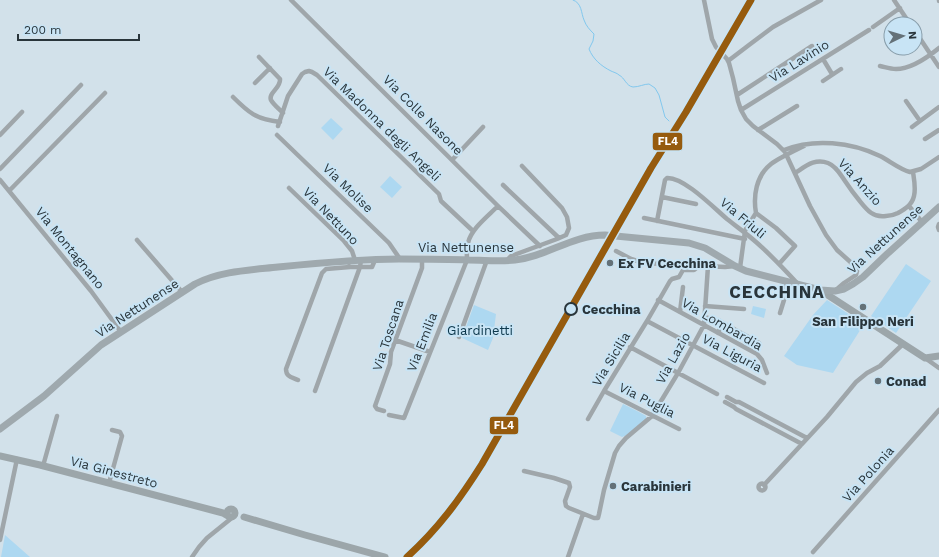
<svg xmlns="http://www.w3.org/2000/svg" width="939" height="557" font-family="'Work Sans',sans-serif">
  <style>
    .green { fill: #add8f1 }
    .lines { fill: none; stroke-linecap: round; stroke-linejoin: round }
    .stream { stroke: #82c8ee; stroke-width: 1 }
    .street { stroke: #9fa6aa; stroke-width: 4.5 }
    .secondary { stroke: #9ca6aa; stroke-width: 7 }
    .primary { stroke: #9fa9ae; stroke-width: 7 }
    .rail-1-casing { stroke: #c8e4f5; stroke-width: 10 }
    .rail-1 { stroke: #965b0e; stroke-width: 7 }
    .poi-dot { fill: #647178; stroke: #c8e4f5; stroke-width: 1.5 }
    .stop-dot { fill: #c8e4f5; stroke: #29353b; stroke-width: 2 }
    .labels { text-anchor: middle; dominant-baseline: central; stroke-width: 4; stroke-linejoin: round; paint-order: stroke }
    .street-label { font-size: 13px; fill: #29353b; stroke: #c8e4f5 }
    .poi-label { font-size: 13px; font-weight: bold; fill: #29353b; stroke: #c8e4f5; text-anchor: start }
    .stop-label { font-size: 13px; font-weight: bold; fill: #29353b; stroke: #c8e4f5; text-anchor: start }
    .park-label { font-size: 13px; fill: #0c374b; stroke: #c8e4f5 }
    .district-label { font-size: 17px; font-weight: bold; letter-spacing: 1px; fill: #29353b; stroke: #c8e4f5 }
    .line-badge { stroke: #c8e4f5; stroke-width: 1.5 }
    .badge-label { font-size: 11px; text-anchor: middle; font-weight: bold; fill: #fff }
  </style>
  <rect width="100%" height="100%" fill="#d2e1ea"/>
  <path class="green" d="M331,118L343,129L333,140L321,128Z
    M390,176L402,187L392,198L380,187Z
    M906,264L931,281L896,333L871,316Z
    M827,300L864,324L833,373L797,365L784,356L813,315Z
    M474,305L496,314L493,338L488,350L462,338Z
    M753,306L766,309L764,318L751,314Z
    M623,404L639,412L646,416V419L627,435L622,437L610,431Z
    M5,535L30,557H1Z"/>
  <g class="lines">
    <path class="stream" d="M573,0C582,3 581,13 584,20C586,26 590,30 594,34L593,41L589,49C593,59 601,66 611,71C613,72 617,73 619,75C625,78 626,86 633,87C639,87 644,84 649,84L655,88L659,95L665,117L669,121"/>
    <path class="street" d="M291,0L498,206L540,246
      M704,0L712,39L716,47L727,59L729,63L733,78L738,101L741,110L746,119L753,126L777,144L785,152L810,206L826,235L837,250L856,267L857,271L856,275L844,283L836,290
      M894,0L910,24
      M939,0V1
      M873,27L900,8
      M915,31L939,67
      M259,57L280,79C281,88 268,93 271,100C273,104 279,109 283,113
      M823,59L832,74
      M728,61L749,45L773,27L821,0
      M880,66C885,67 890,69 896,69C911,69 928,57 939,48
      M823,81L841,69
      M255,83L270,68
      M737,95L812,46
      M233,97C249,113 256,119 280,122
      M906,101L920,121L939,107
      M741,110L869,30
      M278,126L288,96L302,74L305,72L309,71L312,72L317,75L439,194L441,201L473,231
      M912,127L920,121
      M758,130L797,106
      M0,135L22,112
      M277,135L389,243L400,259
      M925,139L939,130
      M784,150C814,138 851,142 880,156C890,161 899,169 910,172L921,169L939,157
      M452,160L483,127
      M0,169L81,85
      M795,173C806,166 815,158 828,163C836,166 840,174 845,181C849,187 854,194 859,200C867,210 873,218 886,216C890,216 894,215 898,213C905,209 912,205 914,196C916,188 914,179 913,172
      M0,180L91,291L121,332
      M503,185L559,238
      M289,188L344,241L352,251L355,260
      M9,191L105,93
      M662,197L696,204
      M909,206L922,222
      M756,213L776,228L795,246L779,264
      M644,218L745,239
      M657,221L665,180L667,178C684,177 714,208 727,219C737,227 747,234 756,242C771,255 784,269 797,283
      M939,224L938,227L939,230
      M137,240L182,292
      M616,251L631,259L644,263L725,267L735,266
      M508,261L509,258L511,256L557,239L566,235L569,228L567,217L562,208L522,166
      M349,266L350,267H372L375,260
      M740,268L745,231L747,227L756,213C753,196 756,176 771,164C779,158 794,151 804,146
      M658,300L757,354L762,360L767,373
      M705,306L744,309
      M680,312L683,287
      M780,313L784,300L781,296L785,281
      M704,317L720,321L723,323L718,333
      M647,321L764,383
      M723,323L759,343
      M459,337L487,260
      M395,340L430,352
      M630,347L717,394
      M925,358L939,368
      M298,380C292,377 286,377 286,369L322,273L326,269L350,267
      M315,391L360,267L361,260
      M604,391L679,429
      M727,397L736,402H739L807,438
      M725,402L734,407L736,409L802,444
      M384,411L377,409L375,406L390,364L391,352L422,268V260
      M389,415L404,418L467,260C467,254 466,249 468,243C471,229 488,216 498,206
      M588,419L604,391L647,321L670,281L672,279L679,277L683,270H694L699,266
      M43,466L57,416
      M524,471L554,478L569,483L570,487L565,501L566,506L569,508L594,518H598L599,514L604,490L615,453L619,446L626,438L652,416L678,373L704,325L708,266
      M109,483L122,436L120,432L112,430
      M758.5 487a3.5 3.5 0 1 1 7 0a3.5 3.5 0 1 1-7 0Z
      M764,485L827,417L856,382L867,373L880,366L903,344
      M0,540L17,459
      M813,552L939,410
      M192,557L199,547L207,538L233,517
      M568,557L583,514"/>
    <path class="secondary" d="M820,290L925,358L939,356
      M0,456L40,465L223,513L228,516
      M227 513a4 4 0 1 1 8 0a4 4 0 1 1-8 0Z
      M244,517L305,535L385,557"/>
    <path class="primary" d="M0,429L44,396L101,345L195,284C220,271 250,270 278,267C318,263 358,259 399,259C422,259 446,259 469,260C484,260 499,262 515,260C546,257 572,235 605,235L689,243L705,248L735,266L746,271L820,290L835,291L844,289L853,284L863,277L887,254L939,207"/>
    <g class="rail-1-casing">
      <path id="rail-1" d="M407,557C438,529 460,499 482,464L651,168L686,112L751,0"/>
    </g>
    <use href="#rail-1" class="rail-1"/>
  </g>
  <g class="poi-dot">
    <circle cx="610" cy="263" r="4"/>
    <circle cx="863" cy="307" r="4"/>
    <circle cx="878" cy="381" r="4"/>
    <circle cx="613" cy="486" r="4"/>
  </g>
  <circle class="stop-dot" cx="571" cy="309" r="6"/>
  <g class="labels">
    <g class="street-label">
      <text transform="translate(799 61) rotate(-32)">Via Lavinio</text>
      <text transform="translate(423 115) rotate(45)">Via Colle Nasone</text>
      <text transform="translate(382 124) rotate(44)">Via Madonna degli Angeli</text>
      <text transform="translate(860 182) rotate(48)">Via Anzio</text>
      <text transform="translate(348 188) rotate(44)">Via Molise</text>
      <text transform="translate(331 216) rotate(46)">Via Nettuno</text>
      <text transform="translate(743 218) rotate(40)">Via Friuli</text>
      <text transform="translate(885 239) rotate(-42)">Via Nettunense</text>
      <text x="466" y="247">Via Nettunense</text>
      <text transform="translate(70 248) rotate(51)">Via Montagnano</text>
      <text transform="translate(137 308) rotate(-33)">Via Nettunense</text>
      <text transform="translate(722 324) rotate(30)">Via Lombardia</text>
      <text transform="translate(388 335) rotate(-72)">Via Toscana</text>
      <text transform="translate(422 342) rotate(-69)">Via Emilia</text>
      <text transform="translate(732 353) rotate(28)">Via Liguria</text>
      <text transform="translate(673 358) rotate(-61)">Via Lazio</text>
      <text transform="translate(611 359) rotate(-59)">Via Sicilia</text>
      <text transform="translate(647 400) rotate(27)">Via Puglia</text>
      <text transform="translate(114 472) rotate(15)">Via Ginestreto</text>
      <text transform="translate(868 474) rotate(-48)">Via Polonia</text>
    </g>
    <g class="poi-label">
      <text x="618" y="263">Ex FV Cecchina</text>
      <text x="863" y="321" text-anchor="middle">San Filippo Neri</text>
      <text x="886" y="381">Conad</text>
      <text x="621" y="486">Carabinieri</text>
    </g>
    <g class="stop-label">
      <text x="582" y="309">Cecchina</text>
    </g>
    <g class="park-label">
      <text x="480" y="330">Giardinetti</text>
    </g>
    <g class="district-label">
      <text x="777" y="292">CECCHINA</text>
    </g>
  </g>
  <g class="line-badge">
    <rect x="652" y="132" width="31" height="19" rx="4" fill="#965b0e"/>
    <rect x="489" y="416" width="30" height="19" rx="4" fill="#965b0e"/>
  </g>
  <g class="badge-label">
    <text x="668" y="145">FL4</text>
    <text x="504" y="429">FL4</text>
  </g>
  <g transform="translate(903 36) rotate(85)"><circle r="19" fill="#c8e4f5" stroke="#889eab"/>
  <path d="M0-3L7 15L0 10L-7 15Z" fill="#647178"/>
  <text y="-6" font-size="11" font-weight="bold" text-anchor="middle" fill="#29353b">N</text>
  </g>
  <path d="M18 34v6h121v-6" fill="none" stroke="#29353b" stroke-width="2"/>
  <text x="24" y="34" font-size="12" fill="#29353b" stroke="#c8e4f5" stroke-width="3" paint-order="stroke">200 m</text>
</svg>
